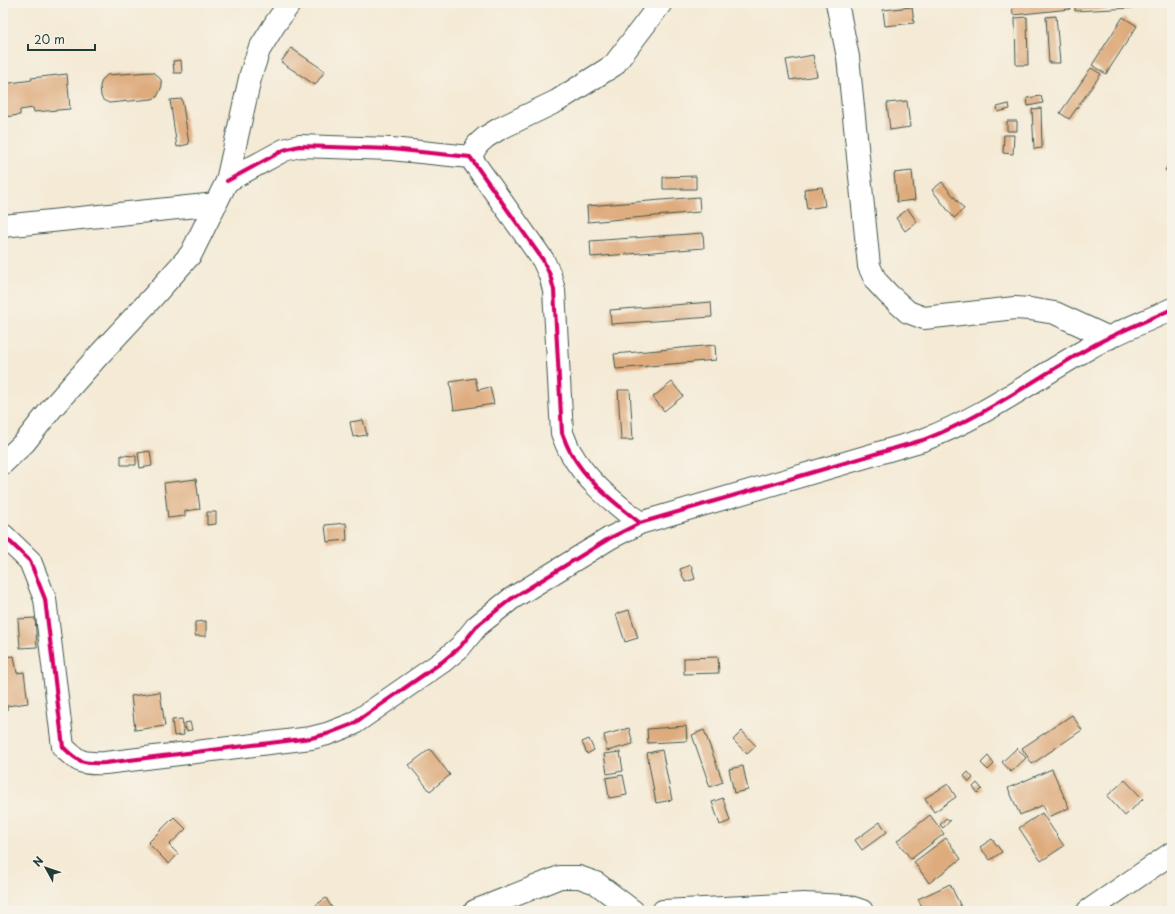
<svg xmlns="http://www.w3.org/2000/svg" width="1175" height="914" font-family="'Playpen Sans',sans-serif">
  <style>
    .building { fill: #deab7d }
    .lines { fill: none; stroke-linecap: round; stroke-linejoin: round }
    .minor-casing { stroke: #3f574c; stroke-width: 24 }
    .minor { stroke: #fff; stroke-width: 22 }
    .cycleway-casing { stroke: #f7f3e8; stroke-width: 6 }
    .cycleway { stroke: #d6006c; stroke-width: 4 }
  </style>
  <rect width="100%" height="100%" fill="#f7f3e8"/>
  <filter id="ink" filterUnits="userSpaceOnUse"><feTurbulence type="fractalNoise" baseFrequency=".025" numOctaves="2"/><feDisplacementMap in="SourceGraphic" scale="8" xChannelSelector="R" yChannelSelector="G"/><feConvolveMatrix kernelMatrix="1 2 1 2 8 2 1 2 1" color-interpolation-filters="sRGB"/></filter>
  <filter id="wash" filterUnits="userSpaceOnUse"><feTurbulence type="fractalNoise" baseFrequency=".012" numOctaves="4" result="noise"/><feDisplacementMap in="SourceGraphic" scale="16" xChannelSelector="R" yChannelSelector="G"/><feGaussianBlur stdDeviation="0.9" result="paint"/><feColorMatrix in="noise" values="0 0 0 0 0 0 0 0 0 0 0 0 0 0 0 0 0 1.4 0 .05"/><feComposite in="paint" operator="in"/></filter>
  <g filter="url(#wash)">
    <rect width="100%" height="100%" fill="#f4ead5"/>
    <g id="blocks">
      <path class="building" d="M1012,3H1070V9L1013,15Z
        M1075,3H1132V8L1075,11Z
        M912,7L914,23L885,26L883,10Z
        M1056,16L1060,63H1049L1046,17Z
        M1027,17L1028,65H1016L1015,18Z
        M1123,17L1137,26L1106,74L1092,65Z
        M291,48L325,71L315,85L281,62Z
        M813,55L817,76L790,80L786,60Z
        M181,60L182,73H174L173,61Z
        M1091,68L1101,74L1069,119L1060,113Z
        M151,72L155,73L161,80L162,86L157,97L152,99L109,103L103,100L101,96L100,86L102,80L107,75Z
        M67,74L70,109L34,112L33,108L20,110V115L4,117L3,84L32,80L31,78Z
        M1041,96L1043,103L1028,106L1027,98Z
        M182,99L189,144L177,147L170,100Z
        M907,101L910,127L890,130L887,103Z
        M1009,104L1010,109L998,112L997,107Z
        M1041,108L1042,148L1034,149L1032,109Z
        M1007,121H1017V131H1007Z
        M1004,135H1014L1013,154L1003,153Z
        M1172,159V175L1165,170Z
        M912,171L915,200L897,202L894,173Z
        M696,176V189H663V177Z
        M942,182L964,209L954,218L932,190Z
        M822,187L825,206L807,209L804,189Z
        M699,197L700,212L588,222L587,206Z
        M908,209L917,222L905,231L896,218Z
        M703,233L704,248L591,257L590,241Z
        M711,302L712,317L611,324L610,310Z
        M715,345L716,360L616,369L614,354Z
        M475,378L478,390L490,387L494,404L454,410L450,382Z
        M672,382L683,396L664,411L653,397Z
        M618,390H630L633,440H621Z
        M363,420L367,435L353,437L350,422Z
        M150,451L152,466L140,468L138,453Z
        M121,455L136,456V465H121Z
        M196,479L200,509L185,511V516L168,518L164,483Z
        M207,512H216V524L207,525Z
        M346,523L347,540L327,542L325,525Z
        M691,565L695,579L685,582L680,569Z
        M629,610L638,638L625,642L616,614Z
        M35,618L37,647L20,648L18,619Z
        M206,621V636H195V622Z
        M14,656L17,673L24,672L28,703L7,706V710L3,711V657Z
        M718,657L719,673L684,674V658Z
        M160,692L165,726L135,730L131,696Z
        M1072,715L1082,730L1032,764L1022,748Z
        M182,719L184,735L174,736L172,720Z
        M190,722L192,730L186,731L185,723Z
        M686,726L687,741L648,743L647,729Z
        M629,728L633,744L607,751L604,735Z
        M704,730L723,782L710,787L692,735Z
        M742,731L756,746L747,754L733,740Z
        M589,739L594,750L587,754L582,742Z
        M1017,748L1026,758L1011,772L1002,762Z
        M430,749L450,775L430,791L409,765Z
        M662,750L672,800L656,803L647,753Z
        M620,752L623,771L607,774L604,754Z
        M988,756L994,764L988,770L981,763Z
        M743,766L748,790L734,793L729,769Z
        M1052,769L1069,808L1048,817L1043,805L1020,815L1008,788Z
        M968,772L973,778L969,782L964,776Z
        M623,775L627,795L609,798L606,778Z
        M1125,780L1143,799L1125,816L1107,796Z
        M977,783L982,789L978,793L973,787Z
        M948,784L956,797L934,812L925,798Z
        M723,798L730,821L720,825L712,802Z
        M1042,813L1064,846L1041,861L1019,828Z
        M930,815L944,834L911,859L897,841Z
        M174,817L186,829L169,845L178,854L169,864L148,843Z
        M946,818L950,821L943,828L940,825Z
        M880,822L887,832L862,850L855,840Z
        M946,838L961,859L929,883L914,862Z
        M992,839L1002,852L990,860L980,847Z
        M950,884L963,911H924L918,899Z
        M326,898L334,911H319L316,905Z"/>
    </g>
  </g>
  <g filter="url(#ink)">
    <use href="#blocks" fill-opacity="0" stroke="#3f574c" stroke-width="1"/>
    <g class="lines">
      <g class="minor-casing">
        <path id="minor" d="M837,3L848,57L869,266L876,281L888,294L908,312L924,318L1015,308L1030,309L1055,313L1109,338
          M470,157L478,144L486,137L499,129L557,101L614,65L661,3
          M227,181L284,150L299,146L391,149L470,157L543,260L550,275L554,290L562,433C565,440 567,447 571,453C588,483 614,502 640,523
          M3,226L216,204
          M3,463L25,442L52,408L98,356L151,299L191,254L227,181L251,74L259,50L275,24L290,3
          M3,535L30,561L45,599L63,747C79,763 83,764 105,763L311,738L327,734L353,724L442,662L460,647L477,626L511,599L610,538L640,523L923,440C984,417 1033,380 1089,348C1114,333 1145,322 1172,309
          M475,911L560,877H579L596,883L633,911
          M663,911L804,904L847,906L862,911
          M1088,911L1172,853"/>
      </g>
      <use href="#minor" class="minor"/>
      <g class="cycleway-casing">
        <path id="cycleway" d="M227,181L284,150L299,146L391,149L470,157L543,260L550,275L554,290L562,433C565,440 567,447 571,453C588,483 614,502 640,523
          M3,535L30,561L45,599L63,747C79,763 83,764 105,763L311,738L327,734L353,724L442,662L460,647L477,626L511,599L610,538L640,523L923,440C984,417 1033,380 1089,348C1114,333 1145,322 1172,309"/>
      </g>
      <use href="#cycleway" class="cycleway"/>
    </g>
  </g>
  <rect width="1175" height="914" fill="none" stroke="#f7f3e8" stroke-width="16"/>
  <g transform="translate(46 868) rotate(310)" stroke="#f7f3e8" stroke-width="3" paint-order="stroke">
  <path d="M0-3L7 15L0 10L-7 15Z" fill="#1f3d34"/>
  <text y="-6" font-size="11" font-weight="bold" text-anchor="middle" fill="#1f3d34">N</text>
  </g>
  <path d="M28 44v6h67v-6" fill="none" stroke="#1f3d34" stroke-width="2"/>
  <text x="34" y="44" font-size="12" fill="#1f3d34" stroke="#f7f3e8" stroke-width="3" paint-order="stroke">20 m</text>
</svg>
